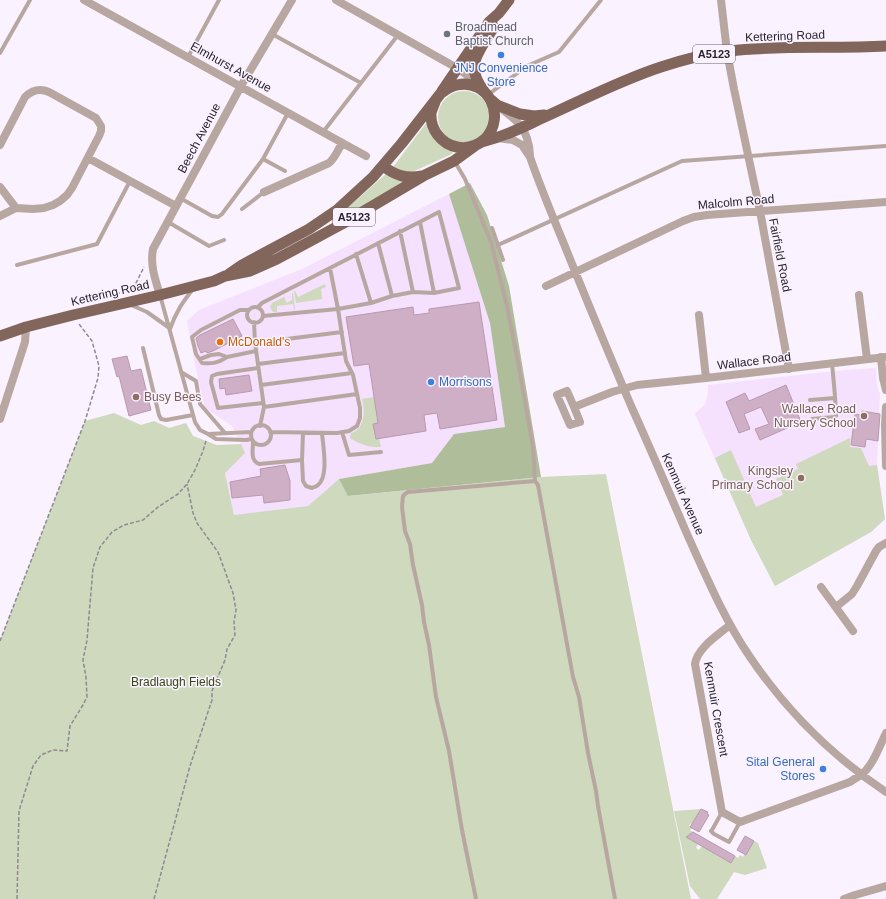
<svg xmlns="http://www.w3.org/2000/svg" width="886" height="899" font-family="Arial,sans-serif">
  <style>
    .built { fill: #f5e0fe }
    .green { fill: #ced9be }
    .forest { fill: #b0bd9b }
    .building { fill: #cfafc6; stroke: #b899af }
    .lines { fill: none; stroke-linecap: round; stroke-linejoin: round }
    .path { stroke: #908893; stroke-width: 1.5; stroke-dasharray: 4 2; stroke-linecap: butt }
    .service { stroke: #b8a7a1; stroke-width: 4 }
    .minor { stroke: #b8a7a1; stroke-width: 8 }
    .primary { stroke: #83665b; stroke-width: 11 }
    .worship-dot { fill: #6b7280; stroke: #faf2fe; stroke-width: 1.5 }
    .shop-dot { fill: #3f7fe0; stroke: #faf2fe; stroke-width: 1.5 }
    .food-dot { fill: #e8710a; stroke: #faf2fe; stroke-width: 1.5 }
    .education-dot { fill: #8d6e63; stroke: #faf2fe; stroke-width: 1.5 }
    .labels { text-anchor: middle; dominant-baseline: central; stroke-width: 3; stroke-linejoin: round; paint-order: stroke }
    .shield { fill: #faf2fe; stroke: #69616c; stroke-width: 1 }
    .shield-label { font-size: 11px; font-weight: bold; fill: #2b232e }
    .worship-label { font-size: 12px; fill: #5b616d; stroke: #faf2fe; text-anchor: start }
    .street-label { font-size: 12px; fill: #2b232e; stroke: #faf2fe }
    .shop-label { font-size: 12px; fill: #366cbe; stroke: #faf2fe }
    .food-label { font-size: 12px; fill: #c56008; stroke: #faf2fe; text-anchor: start }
    .education-label { font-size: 12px; fill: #785e54; stroke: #faf2fe; text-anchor: end }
    .park-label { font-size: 12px; fill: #364612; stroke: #faf2fe }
  </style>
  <rect width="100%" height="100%" fill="#faf2fe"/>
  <path class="built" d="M449,194L490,323L505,427L454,434L432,463L339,479L308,506L234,515L225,473L241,444L232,426L205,408L198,380L187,321L199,310L302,269Z
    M876,368L877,386L880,394L877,465L885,519L871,532L775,586L751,540L695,414L705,404L708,395V385L845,370Z"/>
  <path class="green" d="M438 117a26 26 0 1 1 52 0a26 26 0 1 1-52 0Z
    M427,122C434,137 435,146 453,151L452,154L410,173L393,167Z
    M386,174L403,181L388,192L337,222L335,217L360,197Z
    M325,284L326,287L321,289L322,299L296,303L294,291H295L298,297Z
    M292,293H293L295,310H294L293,304L277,306V312H274L272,311L270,307L272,303L284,297L287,303L292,300Z
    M374,397L378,423L373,424L376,438H379L381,447C369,448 360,444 350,438L351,433C365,430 365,410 362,399Z
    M114,413L141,425L154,421L169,428L186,423L193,436L217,445L241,444L245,453L225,473L234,515L308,506L339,479L349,496L541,477L606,474L691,899H0V641L85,421Z
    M850,438V447L861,448L869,466L877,465L885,519L871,532L775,586L751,540L715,458L731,450L756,507L783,495L776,479L798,469L796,464Z
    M701,809L692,824L691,823L689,826L692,828L690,830L693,832L686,837L698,844L696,848L699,850L702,846L731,863L735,856L738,858L740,855L743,857L744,854L746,855L754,841L758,843L767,868L745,875L734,872L717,899H700L690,886L674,811Z"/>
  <path class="forest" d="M470,183L487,215L509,286L541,477L348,496L339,479L432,463L454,434L505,427L490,323L449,194Z"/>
  <path class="building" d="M479,302L497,420L440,429L437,413L424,415L426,431L376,439L373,424L378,423L369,364L354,366L346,317L413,307L414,315L429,313V309Z
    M233,319L242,336L213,351L207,353L206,351L201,353L198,346L196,338L200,335Z
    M127,356L131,371L141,369L151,410L129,416L119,376L117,377L112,359Z
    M249,375L252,391L226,395L225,388L220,389L219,379Z
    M786,385L801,422L760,440L755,429L769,424L761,407L744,414L750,429L739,433L726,402L745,393L749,401Z
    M862,411L880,414L878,441L866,439L865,447L851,445L855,414L861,415Z
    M285,465L290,481V500L264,503L263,495L232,498L230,482L261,476L260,469Z
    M701,809L708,812L707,814L709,815L699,832L690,827Z
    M693,832L735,856L731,863L686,837Z
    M745,836L754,841L746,855L737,850Z"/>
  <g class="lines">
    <path class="path" d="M116,294L133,289L144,267
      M0,641L85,421L98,378L99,366L92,341L79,324
      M17,899L19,811L33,766L41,755L53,750L67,751L70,726L83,705L87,697L86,677L83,660L87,640L93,568L100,547L112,532L124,525L143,520L158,507L178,494L187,484L195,470L203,451L206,441
      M154,899L190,766L212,700V691L225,660L227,649L235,635L234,622L236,610L233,593L218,552L197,523L193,513L187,484"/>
    <path class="service" d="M272,34L361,83
      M0,53L30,0
      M188,57L219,0
      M489,94L527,66L559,52L601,0
      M323,132L398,35
      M263,159L285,171
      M455,162L465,179L491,242L507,306L518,362L533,447L535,481L538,485L573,677L579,697L588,753L596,791L598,806L615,899
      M180,198L212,216L218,217L222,214L263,159L288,113
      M242,209L264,192
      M168,222L209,246L224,240
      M420,222L434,293
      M492,228L503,260
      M400,231L413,292
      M378,243L392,296
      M498,245L682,161L886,146
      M356,254L371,303
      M17,265L97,244L130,181
      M160,295L195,422L200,430L208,434L216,439L246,440L252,439
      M131,305L147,312L168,327
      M258,307L262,303L439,212L459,288L434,293L413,292L392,296L371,303L338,309L330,268
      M247 315a8 8 0 1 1 16 0a8 8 0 1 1-16 0Z
      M263,316L338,309L346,361L353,375L360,408V418L357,426L349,431L337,433L270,432
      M254,322L255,343L264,407L260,426
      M170,329C176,312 182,303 193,289
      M255,343L342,332
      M143,348L159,415L161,419L166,420L193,415
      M227,357C218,363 212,364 202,363L196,354L192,337L201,330L240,310H249
      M200,359L211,355L219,354L227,357L256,351
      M258,364L345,353
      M258,368L217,374L212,376L211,382L218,408L263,403
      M181,372L196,381L200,404L225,433
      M261,385L352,373
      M810,400L835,398
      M264,407L357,394
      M812,419L834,417L836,416L835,396L832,363
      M251 435a10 10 0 1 1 20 0a10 10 0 1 1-20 0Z
      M342,432L349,455L381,452
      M303,433L302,460L303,481L306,486L312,488C314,487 316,487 318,485C329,476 323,446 322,433
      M208,434L251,432
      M253,442C253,451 250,460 259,464L302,460
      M722,812L712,830L711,831L714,834L729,842L740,822
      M476,899L462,830L449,751L436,697L429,645L424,622L422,605L413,565L410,544L405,531L402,507L403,496L405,494L408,492L535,481"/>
    <path class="minor" d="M84,0L366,156
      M336,0L457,68L478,83
      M721,0L727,52L734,89L760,211L789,369
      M503,110C508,114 514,118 518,123C526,131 530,145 530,156
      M498,138L513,140L522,145L530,157C540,186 552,215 564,244C586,299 609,354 632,408C651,450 669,492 687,534C706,576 724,619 750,657C786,710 832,756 886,792
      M0,145L25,97C32,90 40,88 49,92L96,118L101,126V131L99,136L72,188L67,195L60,201L53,205L44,208L33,209L16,208L0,216
      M88,158L176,206
      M0,187L16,208
      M264,192L329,163C335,158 338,150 342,143
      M546,286L683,221L694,217L707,215L886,202
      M160,295C155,279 150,265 153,249L241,86L292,0
      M859,295L867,359
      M699,315L706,378
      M881,357L883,378L886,390
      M574,407L567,391L557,395L570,425L580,422L574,407L612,392L637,385L706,378L886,357
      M886,407L885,425L886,466
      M0,419L25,342L26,327
      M821,587L853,631
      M836,607L852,594L857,586L876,551L879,547L886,543
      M730,625C718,635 697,648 695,664L722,812L740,822L850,782C854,779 858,777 861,775C873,766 880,745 886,733
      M844,899L855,895L886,886"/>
    <path class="primary" d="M442,91L489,22L499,13L509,0
      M484,91C478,83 472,71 475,61C479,49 487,38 494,27
      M490,99L497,105L520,114L534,116L544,115
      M482,142C502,137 520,129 538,120C579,102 618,81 661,67C682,60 706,54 729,51C781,45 834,49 886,46
      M383,166C396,176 407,179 422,176
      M229,274L242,265L309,229L337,210L373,177L402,143L441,93C446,90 450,86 457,85C488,78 507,116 485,139C477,146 467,149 457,147C441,144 430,129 431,113C432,109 434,105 435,102
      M0,336L26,327L73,315L160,295L214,281L225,276L250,271L277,259L342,224L425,175L454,161L476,145"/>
  </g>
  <circle class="worship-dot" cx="447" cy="34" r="4"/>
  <g class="shop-dot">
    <circle cx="501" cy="55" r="4"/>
    <circle cx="431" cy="382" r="4"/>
    <circle cx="823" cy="769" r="4"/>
  </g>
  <circle class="food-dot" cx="220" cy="342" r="4"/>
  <g class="education-dot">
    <circle cx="136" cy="397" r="4"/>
    <circle cx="864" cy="416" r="4"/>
    <circle cx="801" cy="478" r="4"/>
  </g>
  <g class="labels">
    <g class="shield">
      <rect x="693" y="45" width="42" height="18" rx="3"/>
      <rect x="333" y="208" width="42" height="18" rx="3"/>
    </g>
    <g class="shield-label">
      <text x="714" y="54">A5123</text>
      <text x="354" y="217">A5123</text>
    </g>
    <g class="worship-label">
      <text x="455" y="27">Broadmead<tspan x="455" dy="14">Baptist Church</tspan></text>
    </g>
    <g class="street-label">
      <text transform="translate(785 36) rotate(-2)">Kettering Road</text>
      <text transform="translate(231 67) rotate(29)">Elmhurst Avenue</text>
      <text transform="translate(199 138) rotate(-62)">Beech Avenue</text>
      <text transform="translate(736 202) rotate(-5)">Malcolm Road</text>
      <text transform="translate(780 255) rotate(79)">Fairfield Road</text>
      <text transform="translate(110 293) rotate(-13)">Kettering Road</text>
      <text transform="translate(754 361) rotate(-7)">Wallace Road</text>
      <text transform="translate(683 494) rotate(66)">Kenmuir Avenue</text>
      <text transform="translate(716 709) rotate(80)">Kenmuir Crescent</text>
    </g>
    <g class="shop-label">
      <text x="501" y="68">JNJ Convenience<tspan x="501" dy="14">Store</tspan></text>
      <text x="439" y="382" text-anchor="start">Morrisons</text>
      <text x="815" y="762" text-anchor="end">Sital General<tspan x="815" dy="14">Stores</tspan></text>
    </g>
    <g class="food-label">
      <text x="228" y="342">McDonald's</text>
    </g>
    <g class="education-label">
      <text x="144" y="397" text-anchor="start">Busy Bees</text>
      <text x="856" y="409">Wallace Road<tspan x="856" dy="14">Nursery School</tspan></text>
      <text x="793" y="471">Kingsley<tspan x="793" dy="14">Primary School</tspan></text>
    </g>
    <g class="park-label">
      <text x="176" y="682">Bradlaugh Fields</text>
    </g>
  </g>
</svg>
